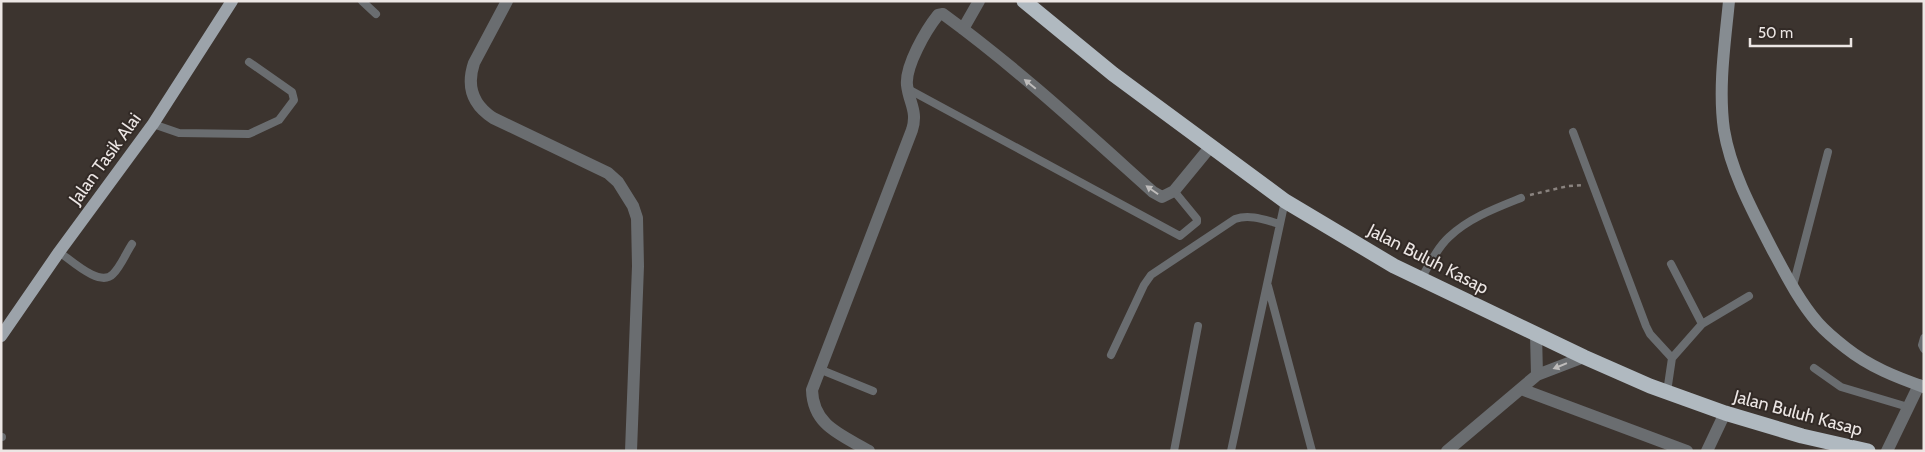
<svg xmlns="http://www.w3.org/2000/svg" width="1925" height="452" font-family="Cabin,sans-serif">
  <style>
    .lines { fill: none; stroke-linecap: round; stroke-linejoin: round }
    .path { stroke: #8a837f; stroke-width: 2.5; stroke-dasharray: 4 4; stroke-linecap: butt }
    .lane { stroke: #6a6d70; stroke-width: 8 }
    .street { stroke: #6a6d70; stroke-width: 12 }
    .secondary { stroke: #868c91; stroke-width: 12 }
    .primary { stroke: #9ca3aa; stroke-width: 12 }
    .highway { stroke: #b0b9c0; stroke-width: 15 }
    .oneway { fill: #bebcbb }
    .labels { text-anchor: middle; dominant-baseline: central; stroke-width: 4; stroke-linejoin: round; paint-order: stroke }
    .street-label { font-size: 18px; fill: #ece6e4; stroke: #322a26 }
  </style>
  <rect width="100%" height="100%" fill="#3c342f"/>
  <g class="lines">
    <path class="path" d="M1530,195L1568,186L1583,185"/>
    <path class="lane" d="M362,1L376,14
      M908,89L1180,236L1197,222V219L1174,191
      M153,124L179,133L249,134L279,120L294,100L292,92L249,62
      M1573,132L1646,326L1650,334L1672,358L1667,392
      M59,252C71,260 100,288 113,274C121,266 126,253 132,244
      M1671,264L1702,324L1672,358
      M1421,279C1429,265 1437,248 1449,237C1469,218 1496,208 1521,198
      M1268,286L1312,451
      M1793,286L1828,152
      M1702,324L1749,296
      M1924,338L1922,345L1924,349
      M1111,355L1144,285L1151,275L1235,219C1250,214 1265,220 1280,224
      M1814,368L1841,387L1908,407
      M819,369L873,391
      M1,437H2
      M1174,451L1198,326
      M1231,451L1285,201"/>
    <path class="street" d="M507,1L474,63C466,87 473,105 493,118L608,173L618,182L633,206L637,218L638,266L631,451
      M963,29L979,1
      M1536,334L1537,375
      M1521,389L1687,451
      M869,451C842,435 813,426 812,390L912,130C918,111 909,103 907,85C905,66 926,30 938,15L943,14C1017,68 1085,131 1153,192L1162,197L1174,191L1211,146
      M1447,451L1537,375L1584,357
      M1707,451L1725,413
      M1887,451L1919,385"/>
    <path class="secondary" d="M1729,1C1725,43 1718,88 1724,130C1731,172 1753,212 1772,249C1786,275 1799,301 1818,323C1826,332 1837,341 1846,348C1870,367 1896,377 1924,387"/>
    <path class="primary" d="M1,336L59,252L153,124L232,1"/>
    <path class="highway" d="M1024,1L1113,74L1285,201L1394,266L1584,357L1650,386L1725,413L1802,436L1868,451"/>
  </g>
  <defs><path id="oneway-solid" d="M-6-.8H1V-3.2L6.5 0L1 3.2V.8H-6Z" transform="scale(1.25)"/></defs>
  <g class="oneway">
    <use href="#oneway-solid" transform="translate(1030 84) rotate(-141)"/>
    <use href="#oneway-solid" transform="translate(1152 190) rotate(-145)"/>
    <use href="#oneway-solid" transform="translate(1560 366) rotate(158)"/>
  </g>
  <g class="labels">
    <g class="street-label">
      <text transform="translate(105 159) rotate(-54)">Jalan Tasik Alai</text>
      <text transform="translate(1428 259) rotate(27)">Jalan Buluh Kasap</text>
      <text transform="translate(1798 413) rotate(15)">Jalan Buluh Kasap</text>
    </g>
  </g>
  <rect width="1925" height="452" fill="none" stroke="#ece6e4" stroke-width="5"/>
  <path d="M1750 38v8h101v-8" fill="none" stroke="#ece6e4" stroke-width="2.5"/>
  <text x="1758" y="38" font-size="15" fill="#ece6e4" stroke="#322a26" stroke-width="4" paint-order="stroke">50 m</text>
</svg>
